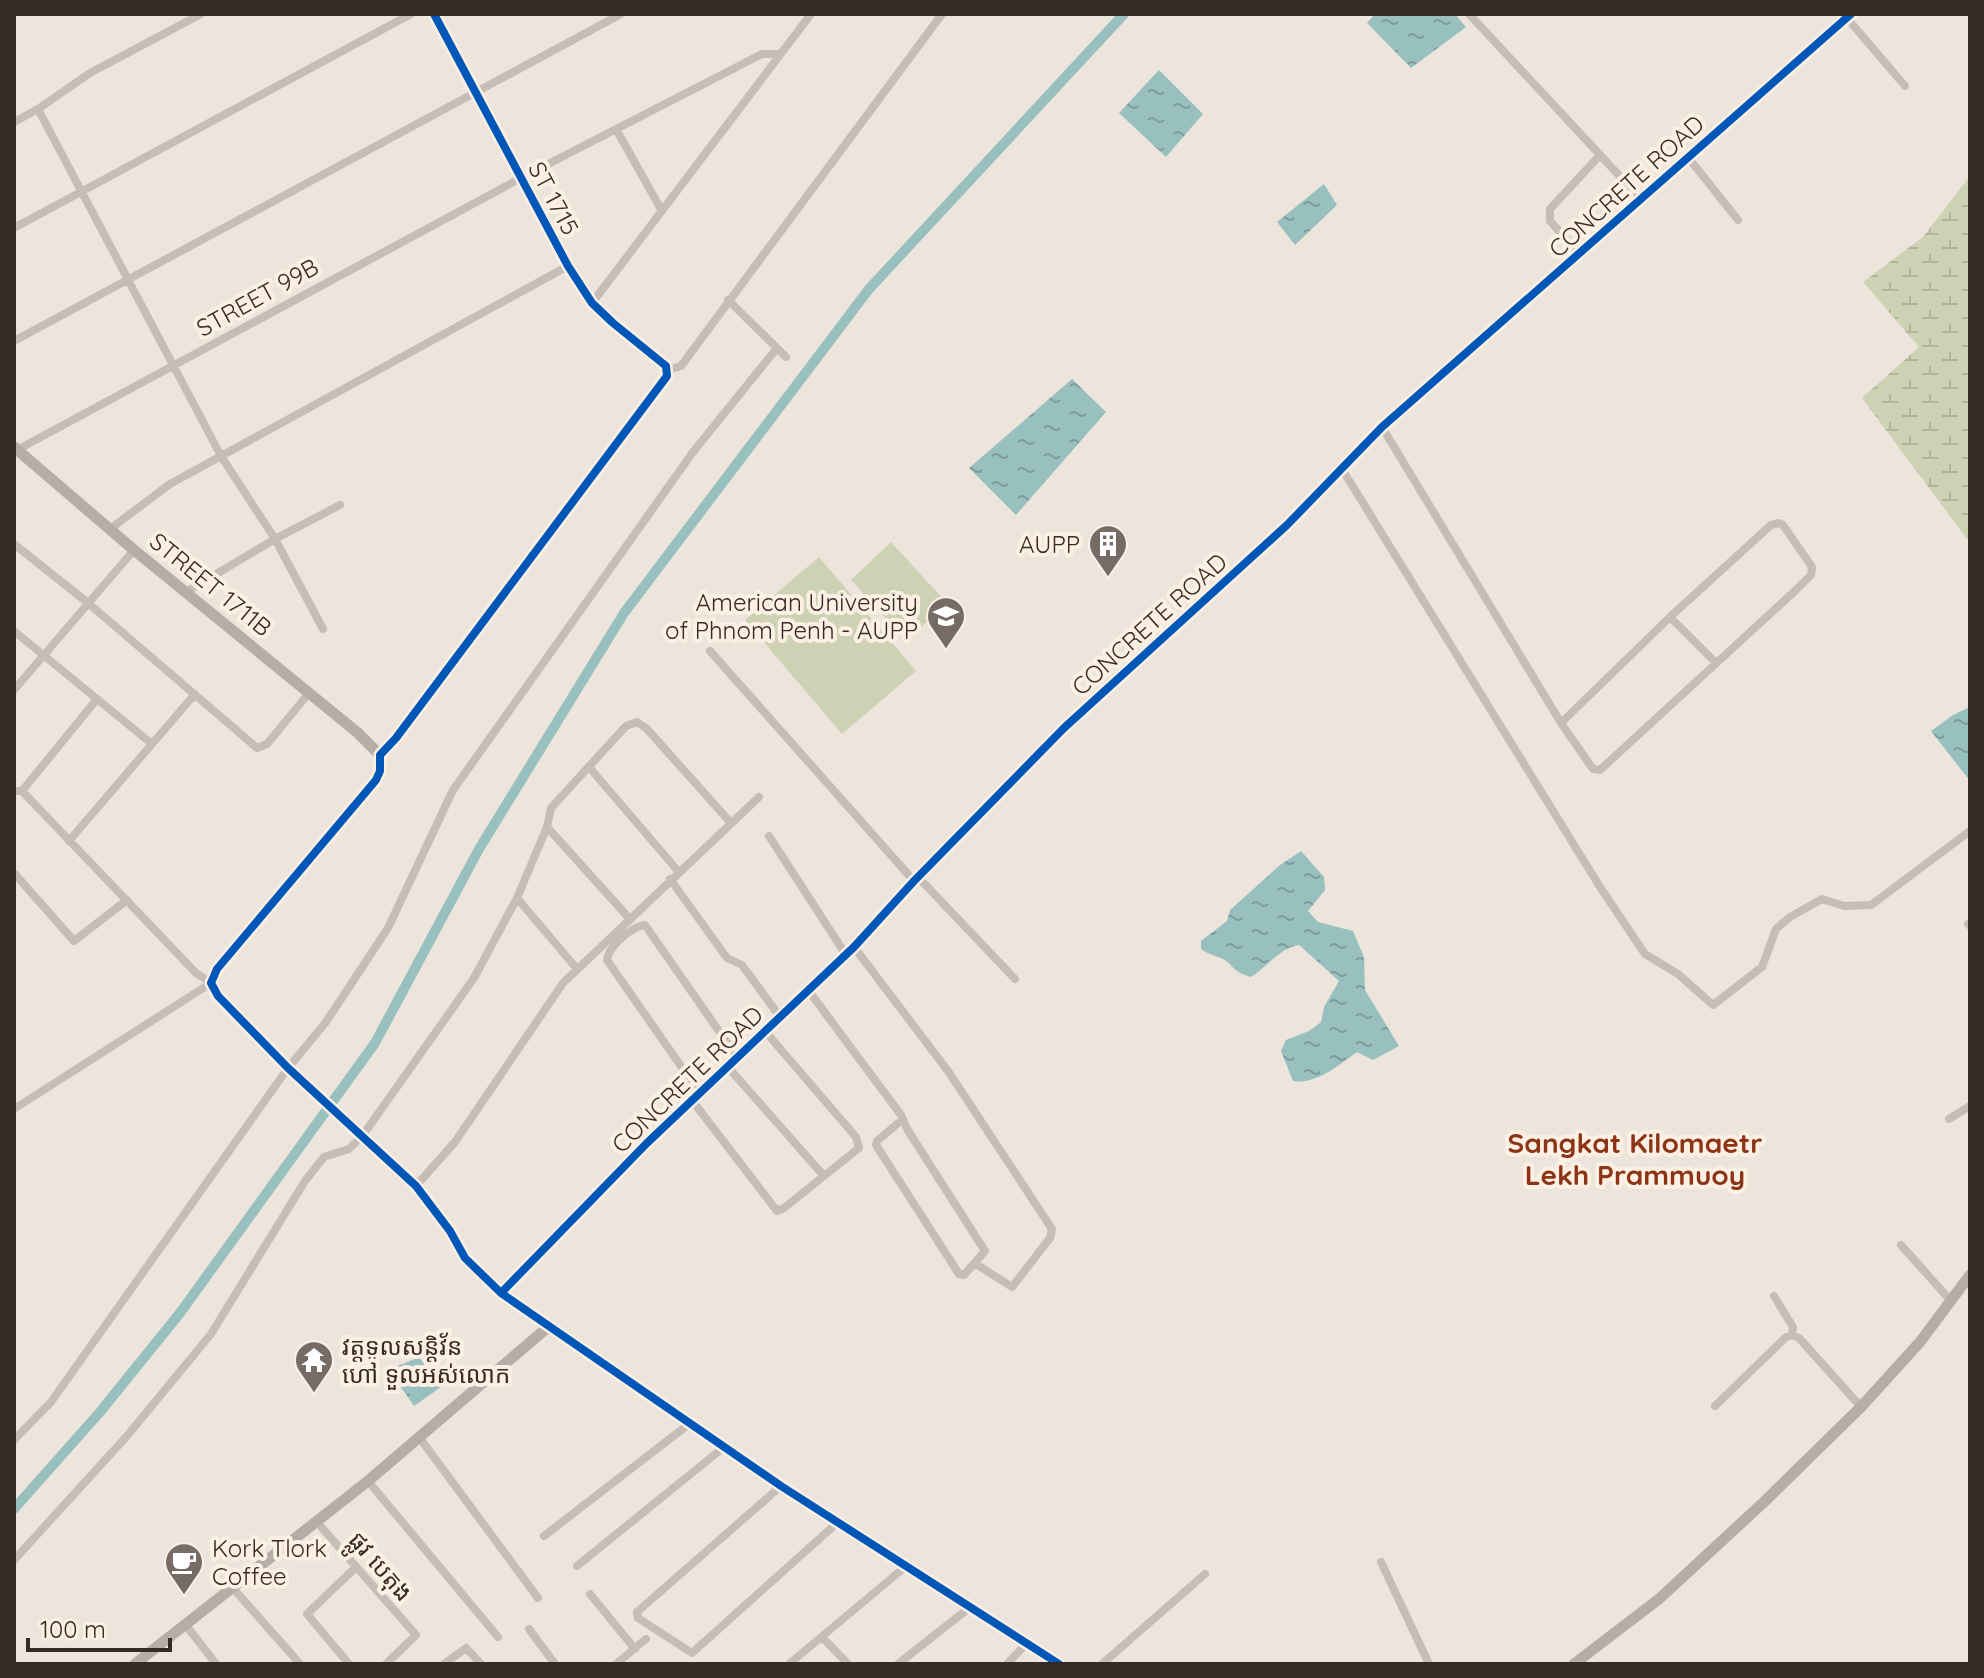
<svg xmlns="http://www.w3.org/2000/svg" width="1984" height="1678" font-family="Quicksand,'Noto Sans Khmer',sans-serif">
  <style>
    .green { fill: #ced2b5 }
    .wetland { fill: url(#wetland-marsh) }
    .water { fill: url(#water-ripples) }
    .lines { fill: none; stroke-linecap: round; stroke-linejoin: round }
    .canal { stroke: #98c0bf; stroke-width: 10 }
    .street { stroke: #c5bdb6; stroke-width: 8 }
    .secondary { stroke: #b6ada6; stroke-width: 11 }
    .cycleway-casing { stroke: #fbf0e3; stroke-width: 13 }
    .cycleway { stroke: #0057b8; stroke-width: 8 }
    .labels { text-anchor: middle; dominant-baseline: central; stroke-width: 8; stroke-linejoin: round; paint-order: stroke }
    .street-label { font-size: 24px; fill: #362a25; stroke: #fbf0e3 }
    .poi-label { font-size: 24px; fill: #362a25; stroke: #fbf0e3; text-anchor: end }
    .quarter-label { font-size: 28px; font-weight: bold; fill: #8d3316; stroke: #fbf0e3 }
  </style>
  <defs>
    <pattern id="wetland-marsh" width="20" height="14" patternUnits="userSpaceOnUse" patternTransform="scale(2)"><rect width="20" height="14" fill="#ced2b5"/><path d="M1 5h8M5 5V1M11 12h8M15 12V8" fill="none" stroke="#b2b49c"/></pattern>
    <pattern id="water-ripples" width="26" height="14" patternUnits="userSpaceOnUse" patternTransform="scale(2)"><rect width="26" height="14" fill="#98c0bf"/><path d="M2 4q2-2 4 0t4 0M15 11q2-2 4 0t4 0" fill="none" stroke="#7d9c9b"/></pattern>
  </defs>
  <rect width="100%" height="100%" fill="#ede5dc"/>
  <path class="green" d="M891,542L947,603L906,641L851,580Z
    M819,557L916,671L842,734L745,620Z"/>
  <path class="wetland" d="M1970,176V543L1862,398L1919,347L1863,282L1923,237Z"/>
  <path class="water" d="M1375,14H1455L1466,27L1411,68L1367,23Z
    M1159,70L1203,114L1166,157L1119,113Z
    M1324,184L1337,205L1295,245L1277,222Z
    M1072,379L1106,412L1016,515L969,468Z
    M1970,707V781L1931,731L1953,715Z
    M1301,851L1324,877L1325,890L1308,911L1318,922L1353,931L1364,957L1365,990L1399,1046L1373,1060L1357,1052C1339,1065 1316,1085 1293,1081L1281,1051L1286,1040L1309,1031L1321,1022L1324,1007L1339,981L1299,945C1280,948 1268,966 1251,977C1230,971 1234,964 1221,958C1213,955 1208,954 1201,949V941L1227,921L1230,910L1280,865Z
    M419,1357L441,1387L414,1406L389,1370Z"/>
  <g class="lines">
    <path class="canal" d="M14,1509L100,1412L180,1313L375,1043L479,849L624,613L869,289L1124,14"/>
    <path class="street" d="M1469,14L1641,199
      M1847,18L1905,86
      M38,109L221,456L275,539L323,629
      M14,122L38,109L90,73L201,14
      M616,129L662,211
      M1687,156L1738,220
      M14,228L411,14
      M1580,254L1550,221V209L1600,155
      M728,300L786,357
      M592,303L811,14
      M14,341L621,14
      M668,370L681,366L942,14
      M1382,427L1561,723L1593,769L1600,770L1797,589L1811,575L1812,567L1783,525L1779,523L1771,525L1670,617L1561,723
      M17,450L521,178L762,54H780
      M1342,469L1600,887L1645,954L1678,974L1713,1005L1762,967L1776,929L1790,917L1822,899L1844,906L1871,905L1970,831
      M110,529L170,484L568,266
      M14,544L88,603L257,748L267,744L309,693
      M186,592L275,539L340,505
      M1670,617L1716,663
      M14,631L152,744L69,841
      M710,651L914,881
      M14,690L134,550
      M152,744L195,694
      M589,767L678,871
      M14,791H22L97,699
      M547,827L629,918
      M769,836L846,955
      M14,873L74,941L127,900
      M918,877L1015,979
      M670,879L727,958L742,965L780,1017
      M517,898L577,969
      M1968,924L1970,926
      M854,947L948,1071L1052,1229L1050,1238L1012,1287L976,1264
      M808,990L901,1115L907,1129L985,1251L964,1275L959,1274L876,1145L877,1141L903,1119
      M727,1066L824,1176
      M699,1092L607,960C608,947 632,926 645,925L737,1057
      M691,1099L777,1211L784,1208L859,1148L856,1137L765,1031
      M14,1109L211,983L196,973L22,791
      M1949,1119L1970,1106
      M416,1186L455,1142L563,983L759,797
      M1901,1245L1951,1301
      M1774,1296L1793,1327L1792,1335
      M1715,1406L1786,1337L1792,1335L1799,1338L1861,1407
      M419,1437L538,1598
      M14,1440L51,1402L288,1068L326,1022L388,928L453,790L693,452L777,348
      M368,1481L498,1637
      M781,1486L637,1612L638,1618L692,1653L837,1523
      M316,1521L416,1635L386,1664
      M544,1536L689,1424
      M14,1560L127,1436L211,1334L305,1181L324,1157L349,1149L363,1135L474,978L517,898L547,827L551,808L626,726L637,722L647,729L731,823
      M1381,1562L1429,1664
      M577,1566L724,1447
      M232,1587L300,1664
      M590,1594L635,1649
      M185,1624L216,1664
      M529,1629L555,1664
      M822,1637L848,1664
      M349,1664L307,1614L355,1568
      M444,1664L466,1648L481,1664
      M616,1664L646,1639
      M789,1664L905,1567
      M898,1664L969,1608
      M1007,1664L1027,1643
      M1102,1664L1205,1574"/>
    <path class="secondary" d="M434,14L568,266L592,303L613,323L666,366L667,376L396,738L380,755V771L376,780L217,969L211,983L218,996L288,1068L416,1186L450,1231L465,1258L501,1293L781,1486L1059,1664
      M14,447L134,550L358,733L380,755
      M501,1293L647,1143L854,947L914,881L1064,728L1287,525L1382,427L1851,14
      M135,1664L368,1481L548,1327
      M1574,1664L1659,1599L1765,1501L1861,1407L1920,1342L1970,1275"/>
    <g class="cycleway-casing">
      <path id="cycleway" d="M434,14L568,266L592,303L613,323L666,366L667,376L396,738L380,755V771L376,780L217,969L211,983L218,996L288,1068L416,1186L450,1231L465,1258L501,1293L781,1486L1059,1664
        M501,1293L647,1143L854,947L914,881L1064,728L1287,525L1382,427L1851,14"/>
    </g>
    <use href="#cycleway" class="cycleway"/>
  </g>
  <defs>
    <g id="building-pin" transform="scale(2)"><path d="M0 17L-7.5 6A9.5 9.5 0 1 1 7.5 6Z" fill="#766b65" stroke="#fbf0e3"/><path d="M-4-6H4V6H1V3H-1V6H-4ZM-2.5-4.3h1.7v1.8h-1.7ZM.8-4.3h1.7v1.8H.8ZM-2.5-1h1.7V.8h-1.7ZM.8-1h1.7V.8H.8Z" fill="#fff"/></g>
    <g id="university-pin" transform="scale(2)"><path d="M0 17L-7.5 6A9.5 9.5 0 1 1 7.5 6Z" fill="#766b65" stroke="#fbf0e3"/><path d="M0-5L7-2L0 1L-7-2ZM-4 1L0 2.5L4 1V4Q0 6-4 4Z" fill="#fff"/></g>
    <g id="temple-pin" transform="scale(2)"><path d="M0 17L-7.5 6A9.5 9.5 0 1 1 7.5 6Z" fill="#766b65" stroke="#fbf0e3"/><path d="M0-6L5-2H3V0L6.5 2.5H4V6H1.5V3h-3V6H-4V2.5H-6.5L-3 0V-2H-5Z" fill="#fff"/></g>
    <g id="cafe-pin" transform="scale(2)"><path d="M0 17L-7.5 6A9.5 9.5 0 1 1 7.5 6Z" fill="#766b65" stroke="#fbf0e3"/><path d="M-5.5-4.5H6V0H3Q3 3.5 0 3.5H-2.5Q-5.5 3.5-5.5 0ZM3-3.2v2h1.7v-2ZM-6 4.5H4V6H-6Z" fill="#fff"/></g>
  </defs>
  <g fill-rule="evenodd">
    <use href="#building-pin" x="1108" y="544"/>
    <use href="#university-pin" x="946" y="616"/>
    <use href="#temple-pin" x="314" y="1360"/>
    <use href="#cafe-pin" x="184" y="1562"/>
  </g>
  <g class="labels">
    <g class="street-label">
      <text transform="translate(1626 186) rotate(-42)">CONCRETE ROAD</text>
      <text transform="translate(554 198) rotate(62)">ST 1715</text>
      <text transform="translate(257 297) rotate(-29)">STREET 99B</text>
      <text transform="translate(211 584) rotate(39)">STREET 1711B</text>
      <text transform="translate(1149 624) rotate(-42)">CONCRETE ROAD</text>
      <text transform="translate(687 1079) rotate(-44)">CONCRETE ROAD</text>
      <text transform="translate(381 1566) rotate(49)">ផ្លូវ បេតុង</text>
    </g>
    <g class="poi-label">
      <text x="1080" y="544">AUPP</text>
      <text x="918" y="602">American University<tspan x="918" dy="28">of Phnom Penh - AUPP</tspan></text>
      <text x="342" y="1346" text-anchor="start">វត្តទូលសន្តិវ័ន<tspan x="342" dy="28">ហៅ ទួលអស់លោក</tspan></text>
      <text x="212" y="1548" text-anchor="start">Kork Tlork<tspan x="212" dy="28">Coffee</tspan></text>
    </g>
    <g class="quarter-label">
      <text x="1635" y="1142">Sangkat Kilomaetr<tspan x="1635" dy="32">Lekh Prammuoy</tspan></text>
    </g>
  </g>
  <rect width="1984" height="1678" fill="none" stroke="#362a25" stroke-width="32"/>
  <path d="M28 1638v12h142v-12" fill="none" stroke="#362a25" stroke-width="4"/>
  <text x="40" y="1638" font-size="24" fill="#362a25" stroke="#fbf0e3" stroke-width="6" paint-order="stroke">100 m</text>
</svg>
